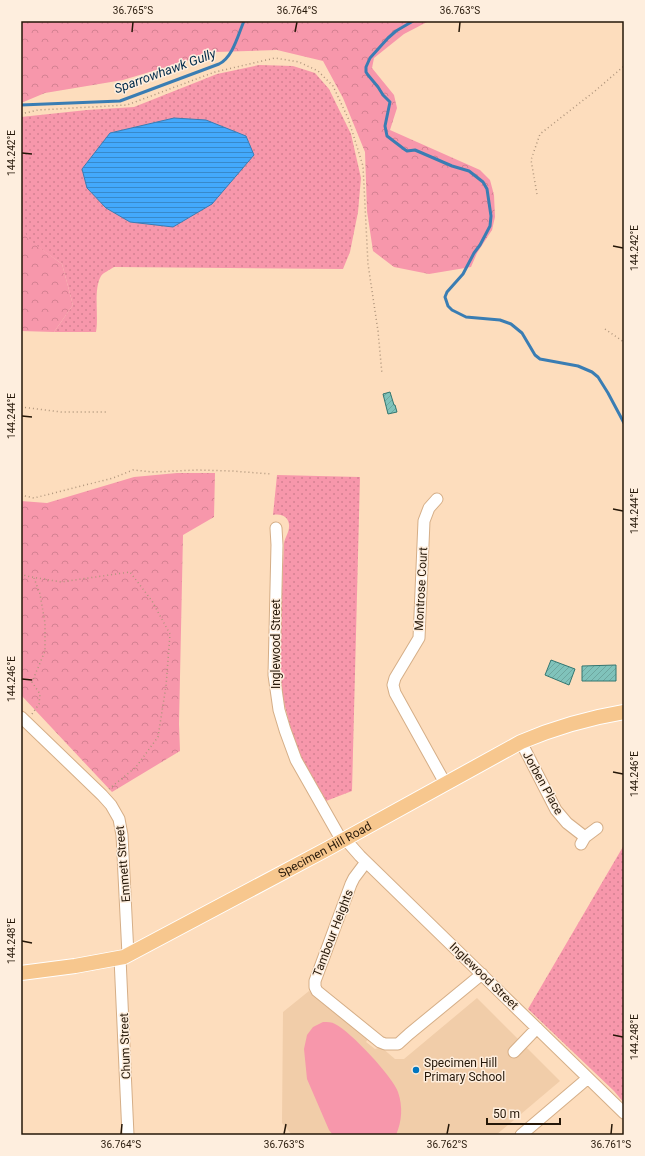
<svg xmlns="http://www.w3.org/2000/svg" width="645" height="1156" font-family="Roboto,sans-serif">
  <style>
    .built { fill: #f1cda9 }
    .grass { fill: url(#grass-dots) }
    .forest { fill: url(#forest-crowns) }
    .pitch { fill: #f797ab }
    .water { fill: url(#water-rules); stroke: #3a7db3 }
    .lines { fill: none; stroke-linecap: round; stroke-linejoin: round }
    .stream { stroke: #3a7db3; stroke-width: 3 }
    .building { fill: url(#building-hatch); stroke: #337670 }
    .minor-casing { stroke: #d5ae87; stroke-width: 13 }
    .major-casing { stroke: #fff; stroke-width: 16 }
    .path { stroke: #af957c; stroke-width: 1.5; stroke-dasharray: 1 3; stroke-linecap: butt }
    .minor { stroke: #fff; stroke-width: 11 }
    .major { stroke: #f7c78e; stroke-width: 14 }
    .ticks { fill: none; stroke: #251708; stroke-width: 1.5 }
    .poi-dot { fill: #0176c0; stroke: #feeede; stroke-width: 1.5 }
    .labels { text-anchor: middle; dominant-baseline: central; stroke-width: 3; stroke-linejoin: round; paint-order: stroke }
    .street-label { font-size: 12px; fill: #251708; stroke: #feeede }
    .poi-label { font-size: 12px; fill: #251708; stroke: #feeede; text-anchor: start }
    .water-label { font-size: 13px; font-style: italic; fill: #002b4b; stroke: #feeede }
    .neatline { fill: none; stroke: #251708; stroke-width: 1.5 }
    .ticks-label { font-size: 10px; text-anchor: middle; fill: #251708 }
  </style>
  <defs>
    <pattern id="grass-dots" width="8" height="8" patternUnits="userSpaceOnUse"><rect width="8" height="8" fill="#f797ab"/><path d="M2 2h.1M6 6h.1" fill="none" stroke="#d48192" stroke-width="1.8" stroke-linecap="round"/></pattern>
    <pattern id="forest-crowns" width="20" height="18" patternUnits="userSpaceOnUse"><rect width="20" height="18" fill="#f797ab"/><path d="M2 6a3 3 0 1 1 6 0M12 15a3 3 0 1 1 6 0" fill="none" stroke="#d48192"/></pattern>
    <pattern id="water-rules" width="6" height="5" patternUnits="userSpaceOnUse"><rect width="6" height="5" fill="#43a9fc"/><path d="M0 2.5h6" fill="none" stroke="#3889ca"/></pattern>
    <pattern id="building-hatch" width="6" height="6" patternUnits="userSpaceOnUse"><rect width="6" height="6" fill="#80c3bb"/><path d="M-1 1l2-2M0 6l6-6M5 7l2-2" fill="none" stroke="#6ea79f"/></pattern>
  </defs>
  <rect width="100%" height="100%" fill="#fdddbd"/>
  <path class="built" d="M309,991L368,1039L366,1042L375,1049L381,1047L395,1059H404L477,998L560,1081L496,1135H292L282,1123L283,1012Z"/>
  <path class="grass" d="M259,65L293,66L315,73L329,89L351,134L361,178L358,212L350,252L343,269L114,267C110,270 104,272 101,276C93,290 99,316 96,332H54L73,305L62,264L27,239L21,223V117L87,110L134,107L217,74Z
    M277,475L360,477L352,791L326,801L307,770L295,745L282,695L279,661L284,543C285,538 289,532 289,527C290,517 281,513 273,515Z
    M624,845V1103L614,1091L528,1009Z"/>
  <path class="forest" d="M21,21H429L404,34L374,58L372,68L394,95L397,108L390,130L480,170L490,180L494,195L495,217L492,230L477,253L471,267L429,274L394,267L373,251L367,211L365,152L343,98L323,61L277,50L216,52L123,80L45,93L21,103Z
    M21,223L28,239L62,264L73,305L54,332L21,331Z
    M177,473H215L214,517L183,535L179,724L180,751L112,792L21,695V501L47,503L134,477Z"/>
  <path class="pitch" d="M323,1022C327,1022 332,1022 335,1024C350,1031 393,1077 398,1092C403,1107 402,1121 396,1135H333L329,1130L307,1079L304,1049L307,1035L313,1027Z"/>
  <path class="water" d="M174,118L206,120L246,136L254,155L212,204L173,227L130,222L106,208L87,188L82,169L110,133Z"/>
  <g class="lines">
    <path class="stream" d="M413,21L396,31L388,38L370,58L366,67V72L368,75L378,87L383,95L390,102L385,126L387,136L404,149L407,151L415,150L452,166L469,171L483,182L487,189L491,216L490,226L480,245L474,253L463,274L447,292L445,297L448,306L452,310L466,317L500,320L511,324L522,333L535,355L540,359L578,366L592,372L598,377L608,393L624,423
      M21,105L120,101L219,64C233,57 238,35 244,21"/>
  </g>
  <path class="building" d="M390,392L394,405H395L397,412L388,414L383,394Z
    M551,660L575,669L569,685L545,675Z
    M616,665V681H582V666Z"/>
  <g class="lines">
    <g class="minor-casing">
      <path id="minor" d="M437,499L429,508L424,521L419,638L395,678L393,685L395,693L445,783
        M276,528L277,545L274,675L279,710L285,730L296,760L342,841
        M21,717L102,795L111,805L119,819L122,835L128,955
        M521,742L556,810L567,823L585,837
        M345,839L360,856L624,1113
        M581,844L585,837L597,828
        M366,862L354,878L351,884L315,981V987L317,991L380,1042L385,1044H398L409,1034L482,974
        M120,958L128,1135
        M514,1052L537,1028
        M521,1135L588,1078"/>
    </g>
    <g class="major-casing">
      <g id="major">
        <path id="s1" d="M21,973L75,966L124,957L327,849L521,742C554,728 588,718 624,712"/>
      </g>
    </g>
    <path class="path" d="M21,114L38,110L127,105L215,72L275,58L299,62L318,71L333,86L348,118L363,166L368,264L378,331L382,374
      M537,194L531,160L540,134L595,91L624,66
      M605,329L624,342
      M21,407L61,412H108
      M21,495L34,498L113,478L133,470L153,472L197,470L232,471L271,474
      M21,573L26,576L61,582L130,572L152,601L170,634L166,686L158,737L136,767L109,789
      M32,714L39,704L40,694L32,682L45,651V623L40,594L34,578"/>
    <use href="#minor" class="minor"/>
    <use href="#major" class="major"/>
  </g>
  <path class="ticks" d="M132,32L133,22M295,32L297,22M459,32L460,22M22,153L32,154M613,246L623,248M22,416L32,417M613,509L623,511M22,679L32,680M613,772L623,774M22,941L32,943M613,1035L623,1037M121,1134L122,1124M284,1134L286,1124M447,1134L449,1124M611,1134L612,1124"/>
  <circle class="poi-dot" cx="416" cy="1070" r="4"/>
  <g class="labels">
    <g class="street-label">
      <text transform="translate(421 589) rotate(-87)">Montrose Court</text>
      <text transform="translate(276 644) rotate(-90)">Inglewood Street</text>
      <text transform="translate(543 783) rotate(61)">Jorben Place</text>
      <text stroke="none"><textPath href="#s1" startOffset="332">Specimen Hill Road</textPath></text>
      <text transform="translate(123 864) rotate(-95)">Emmett Street</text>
      <text transform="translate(333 933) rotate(-69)">Tambour Heights</text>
      <text transform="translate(484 976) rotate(44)">Inglewood Street</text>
      <text transform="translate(125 1046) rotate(-92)">Chum Street</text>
    </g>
    <g class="poi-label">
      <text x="424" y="1063">Specimen Hill<tspan x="424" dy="14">Primary School</tspan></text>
    </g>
    <g class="water-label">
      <text transform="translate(165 71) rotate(-20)">Sparrowhawk Gully</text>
    </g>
  </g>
  <rect width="645" height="1156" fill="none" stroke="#feeede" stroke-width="44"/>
  <path d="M487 1118v6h73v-6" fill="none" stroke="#251708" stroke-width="2"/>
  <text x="493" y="1118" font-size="12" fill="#251708" stroke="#feeede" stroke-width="3" paint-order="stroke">50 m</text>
  <rect x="22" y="22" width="601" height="1112" class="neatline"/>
  <g class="ticks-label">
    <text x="133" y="14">36.765°S</text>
    <text x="297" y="14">36.764°S</text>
    <text x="460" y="14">36.763°S</text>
    <text transform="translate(11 153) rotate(-90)" y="4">144.242°E</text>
    <text transform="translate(634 248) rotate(-90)" y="4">144.242°E</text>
    <text transform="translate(11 416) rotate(-90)" y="4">144.244°E</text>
    <text transform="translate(634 511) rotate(-90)" y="4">144.244°E</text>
    <text transform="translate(11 679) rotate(-90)" y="4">144.246°E</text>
    <text transform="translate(634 774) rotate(-90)" y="4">144.246°E</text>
    <text transform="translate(11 941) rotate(-90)" y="4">144.248°E</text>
    <text transform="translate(634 1037) rotate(-90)" y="4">144.248°E</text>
    <text x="121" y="1148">36.764°S</text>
    <text x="284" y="1148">36.763°S</text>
    <text x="447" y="1148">36.762°S</text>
    <text x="611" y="1148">36.761°S</text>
  </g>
</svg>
